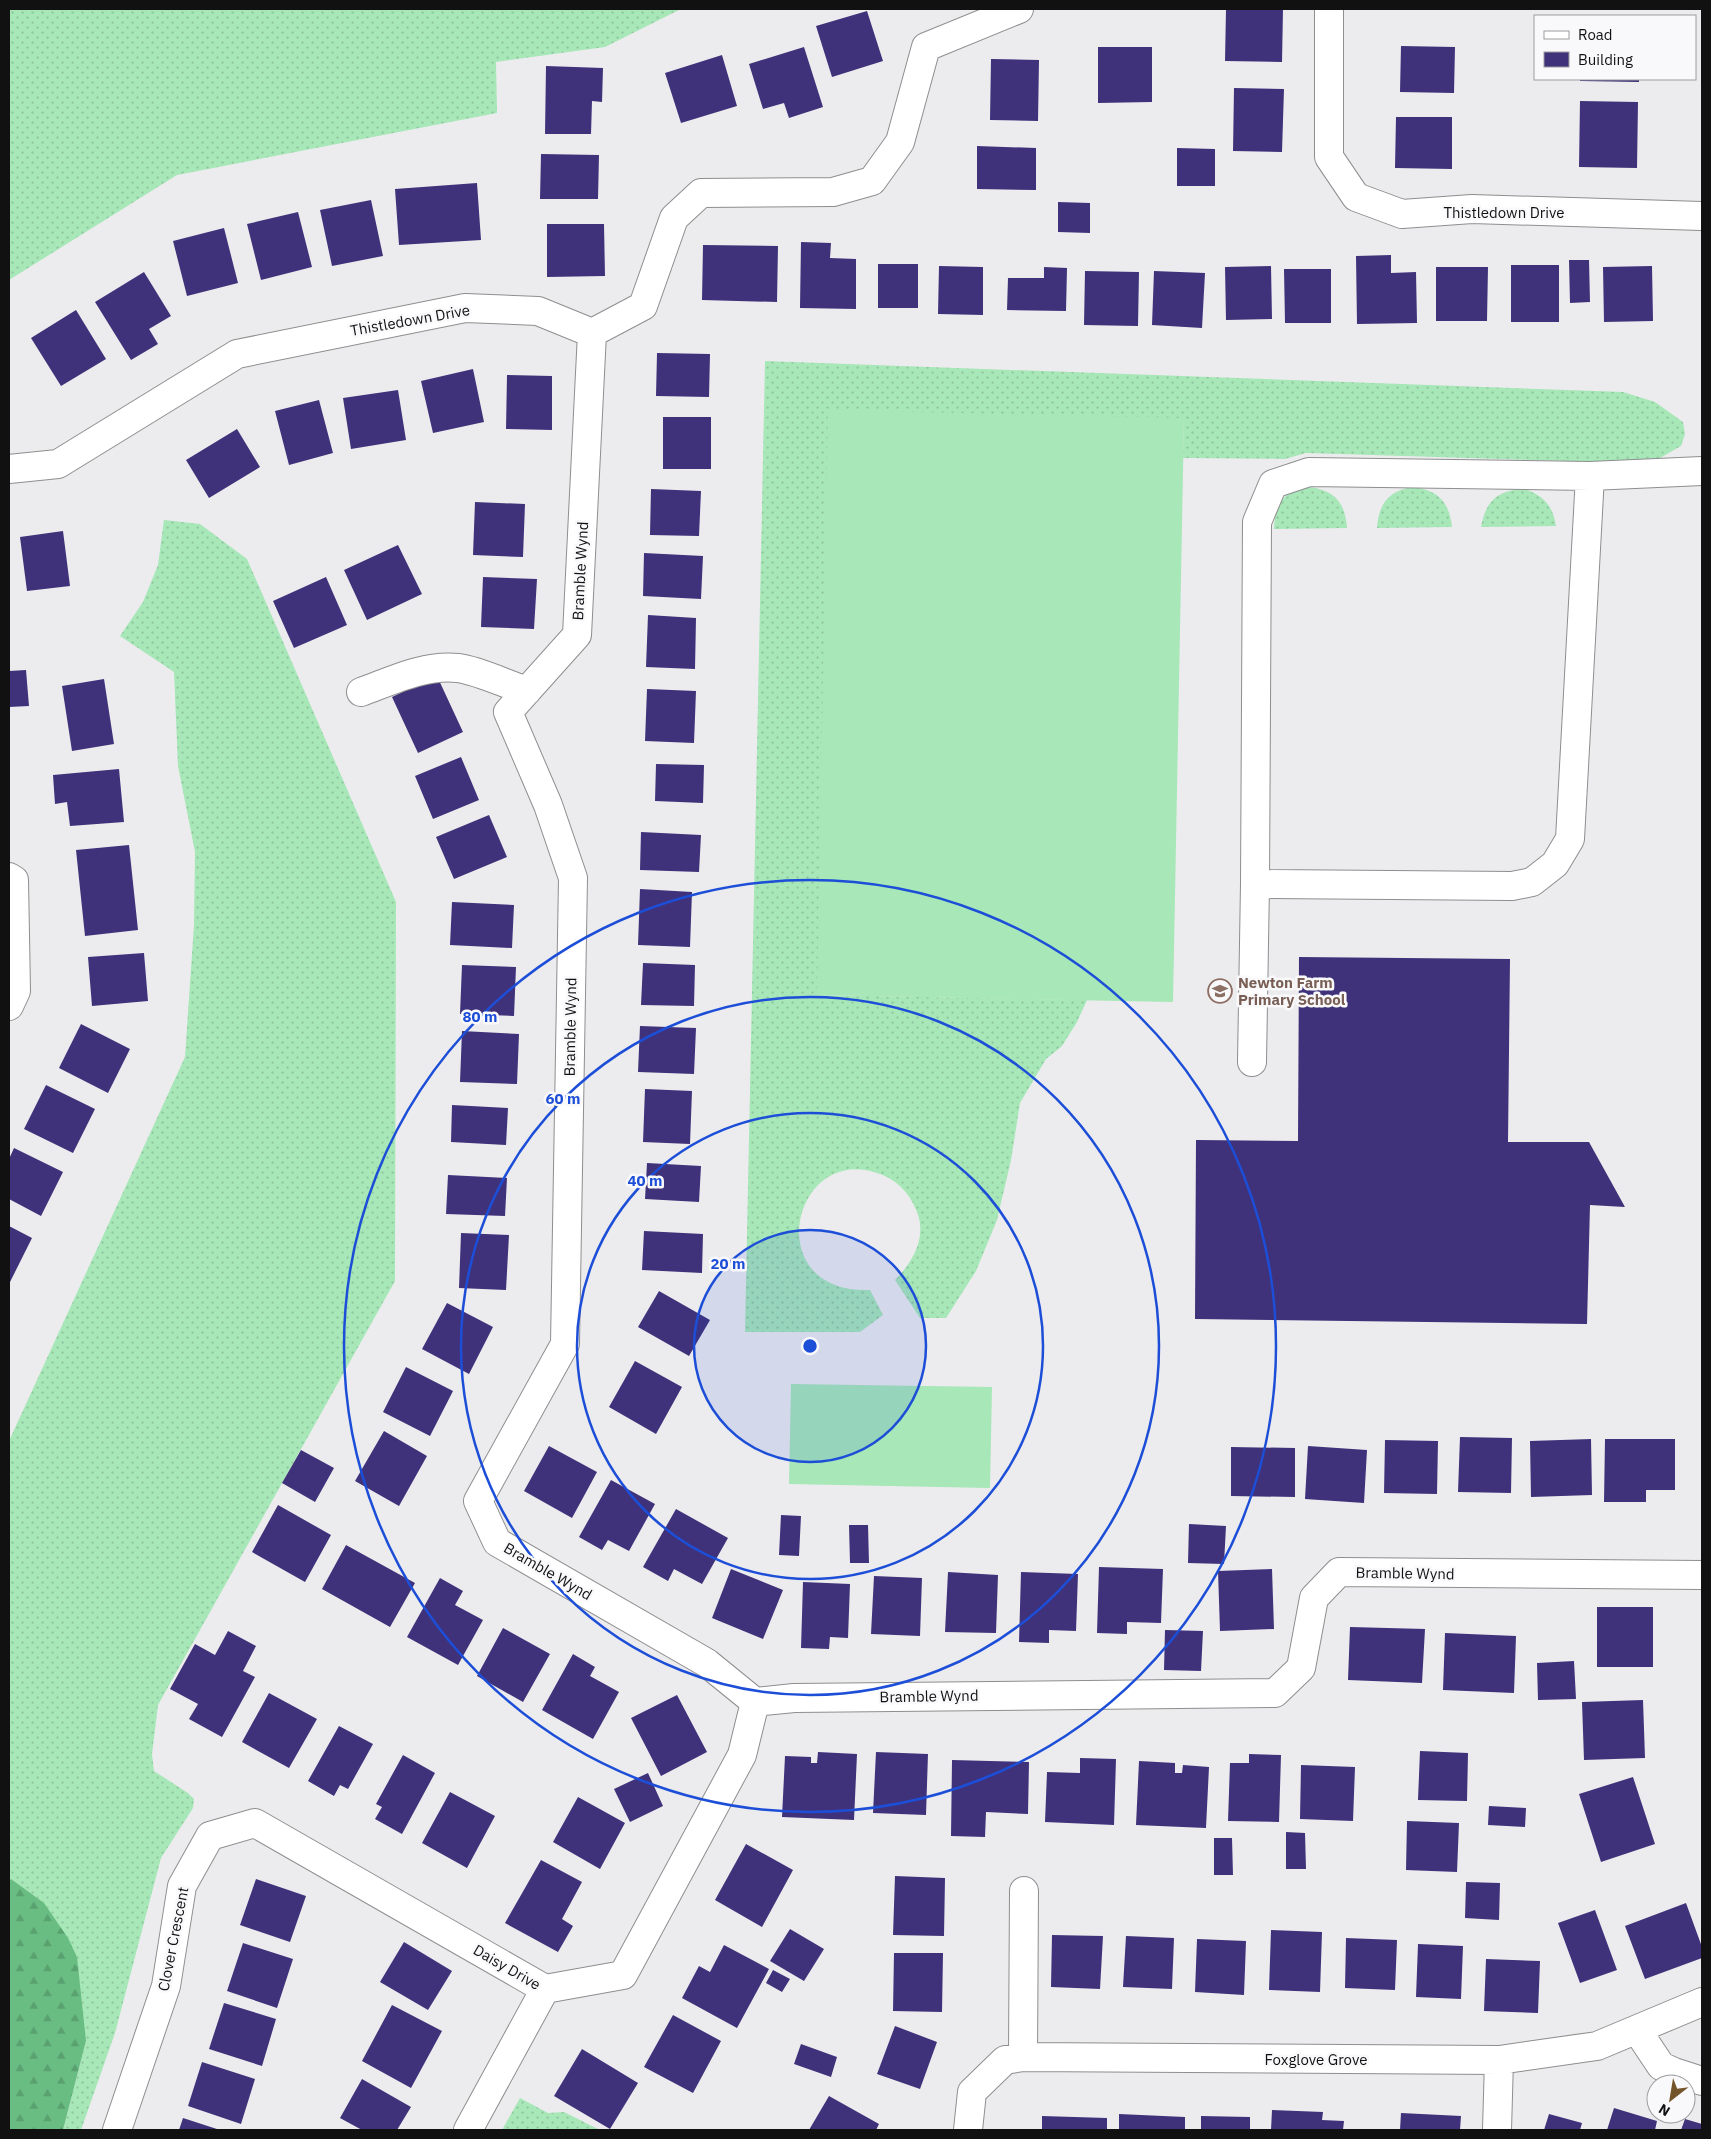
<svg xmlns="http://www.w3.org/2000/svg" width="1711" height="2139" font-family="'IBM Plex Sans',sans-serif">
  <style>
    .grass { fill: url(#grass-dots) }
    .forest { fill: url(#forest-firs) }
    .garden { fill: #a7e7b8 }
    .building { fill: #3f327a }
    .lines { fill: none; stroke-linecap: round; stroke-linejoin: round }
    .minor-casing { stroke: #8e8e8f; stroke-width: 30 }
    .minor { stroke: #fff; stroke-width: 28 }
    .ring { fill: none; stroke: #1d4ed8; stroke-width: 2.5 }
    .labels { text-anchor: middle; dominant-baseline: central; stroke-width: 5; stroke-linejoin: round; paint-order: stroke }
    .street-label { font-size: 15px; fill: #111112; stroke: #f9f9fb }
    .education-label { font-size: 15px; font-weight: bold; fill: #785e54; stroke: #f9f9fb; text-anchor: start }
    .centre { fill: #1d4ed8; stroke: #f9f9fb; stroke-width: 2.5 }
    .ring-label { font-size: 15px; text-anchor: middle; font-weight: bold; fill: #1d4ed8; stroke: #f9f9fb; stroke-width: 5; stroke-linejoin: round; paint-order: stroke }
  </style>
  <defs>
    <pattern id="grass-dots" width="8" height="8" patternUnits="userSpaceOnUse" patternTransform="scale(1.25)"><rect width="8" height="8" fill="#a7e7b8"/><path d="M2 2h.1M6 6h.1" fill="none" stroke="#8fc59d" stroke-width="1.8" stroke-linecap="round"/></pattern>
    <pattern id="forest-firs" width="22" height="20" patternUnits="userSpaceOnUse" patternTransform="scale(1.25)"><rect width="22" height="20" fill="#69bd83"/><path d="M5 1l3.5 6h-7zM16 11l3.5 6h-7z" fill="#5aa170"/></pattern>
  </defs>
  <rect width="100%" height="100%" fill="#ececee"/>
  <path class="grass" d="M9,9H681L605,47L496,62L497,113L177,175L9,280Z
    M765,361L1623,392L1655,402L1683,422L1685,434L1681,446L1660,458L1601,462L1306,453L1285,459L1183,458L1184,418L817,995L1087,1000L1077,1022L1062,1046L1046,1059L1020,1103L1011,1160L997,1220L976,1271L946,1318H920L895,1280C913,1262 927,1237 917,1212C909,1191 895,1178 874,1172C791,1148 760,1294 870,1290L883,1315L860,1332H745Z
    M1310,487C1335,491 1345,502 1347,528L1274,529C1275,503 1284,490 1310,487Z
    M1414,487C1439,491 1449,502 1452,527L1377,528C1379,503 1389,490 1414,487Z
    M1525,489C1544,496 1553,506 1556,526L1481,527C1486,500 1498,490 1525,489Z
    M164,520L200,524L247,559L396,902L395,1281L158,1705L152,1754L154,1771L188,1793L194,1799L193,1808L161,1858L115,2033L81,2130H63L86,2041L11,1879L9,1881V1441L185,1057L194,925L195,852L178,766L174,672L120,636L143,602L158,565Z
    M520,2098L548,2113L564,2112L600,2130H502Z"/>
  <path class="forest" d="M11,1879L44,1903L68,1938L77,1957L86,2041L63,2130H9V1881Z"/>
  <path class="garden" d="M828,410L1184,418L1173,1002L817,995Z
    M791,1384L992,1387L990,1488L789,1484Z"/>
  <path class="building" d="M1226,9H1283L1282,62L1225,61Z
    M867,11L883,61L832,77L816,26Z
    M1401,46L1455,47L1454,93L1400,92Z
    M804,47L823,107L789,118L784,103L763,109L749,64Z
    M1098,47H1152V102L1098,103Z
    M722,55L737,106L681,123L665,73Z
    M991,59L1039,60L1038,121L990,120Z
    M546,66L603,68L602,102L592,101L591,134H545Z
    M1580,79H1639V82L1580,81Z
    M1234,88L1284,89L1282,152L1233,151Z
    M1580,101L1638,102L1637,168L1579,167Z
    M1396,117H1452V169L1395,168Z
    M977,146L1036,148V190L977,189Z
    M1177,148L1215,149V186H1177Z
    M541,154L599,155L598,199H540Z
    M477,183L481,240L399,245L395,189Z
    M371,200L383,256L332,266L320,210Z
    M1058,202L1090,203V233L1058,232Z
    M298,212L312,267L261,280L247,224Z
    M547,224H604L605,276L547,277Z
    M224,228L238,283L187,296L173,241Z
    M801,242L831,243L830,258L856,259V309L800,308Z
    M703,245L778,246L777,302L702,300Z
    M1391,255V273L1416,272L1417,323L1357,324L1356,256Z
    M1569,260H1589L1590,302L1570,303Z
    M878,264H918V308H878Z
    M1511,265H1559V322H1511Z
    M939,266L983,267V315L938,314Z
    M1271,266L1272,319L1226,320L1225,267Z
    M1652,266L1653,321L1604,322L1603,267Z
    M1044,267L1067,268L1066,311L1007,310L1008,278H1044Z
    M1436,267H1488L1487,321H1436Z
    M1284,269H1331V323H1285Z
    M1085,271L1139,272L1138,326L1084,325Z
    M1154,271L1205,273L1202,328L1152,325Z
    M144,272L171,316L149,329L158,344L131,360L95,302Z
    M76,310L106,359L61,386L31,338Z
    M657,353L710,354L709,397L656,396Z
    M473,369L484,422L433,433L421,381Z
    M507,375L552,376V430L506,429Z
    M398,390L406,440L351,449L343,398Z
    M319,400L333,453L289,465L275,411Z
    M663,417H711V469H663Z
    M237,429L260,467L209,498L186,460Z
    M651,489L701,491L699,536L650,535Z
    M475,502L525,504L523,557L473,555Z
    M63,531L70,586L27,591L20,537Z
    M398,545L422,594L367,620L344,570Z
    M644,553L703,556L701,599L643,596Z
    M326,577L347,625L294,648L273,601Z
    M483,577L537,579L534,629L481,627Z
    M648,615L696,618L695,669L646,667Z
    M26,670L29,706L9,707V671Z
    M437,676L463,732L418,753L392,697Z
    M104,679L114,744L72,751L62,686Z
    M647,689L696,691L694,743L645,741Z
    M461,757L479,800L433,819L415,776Z
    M656,764L704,765L703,803L655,801Z
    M119,769L124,822L70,826L67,802L55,804L53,775Z
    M489,815L507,857L454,879L436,837Z
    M641,832L701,835L699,872L640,870Z
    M129,845L138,930L85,936L76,850Z
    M640,889L692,892L690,947L638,945Z
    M452,902L514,905L512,948L450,945Z
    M144,953L148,1001L92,1006L88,957Z
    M1299,957L1510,959L1508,1142H1589L1625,1207L1590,1205L1587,1324L1195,1319L1196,1140L1298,1141Z
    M643,963L695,965L694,1006L641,1005Z
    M462,965L516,967L514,1016L460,1014Z
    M81,1024L130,1049L108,1093L59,1068Z
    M640,1026L696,1028L694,1074L638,1072Z
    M462,1031L519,1034L517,1084L460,1082Z
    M46,1085L95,1109L73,1153L24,1129Z
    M645,1089L692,1091L690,1144L643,1142Z
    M452,1105L508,1108L506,1145L451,1142Z
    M14,1148L63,1172L41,1216L9,1199V1159Z
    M647,1163L701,1166L699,1202L645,1199Z
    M448,1175L507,1178L505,1216L446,1214Z
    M9,1226L32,1238L9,1284Z
    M644,1231L703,1234L702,1273L642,1270Z
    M461,1233L509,1235L506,1290L459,1288Z
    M659,1291L710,1320L689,1356L638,1327Z
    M447,1303L493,1327L469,1374L422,1349Z
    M635,1361L682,1387L656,1434L609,1407Z
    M406,1367L453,1391L430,1436L383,1412Z
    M384,1431L427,1456L399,1506L355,1481Z
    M1460,1437L1512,1438L1511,1493L1458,1492Z
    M1591,1439L1592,1495L1531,1497L1530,1441Z
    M1605,1439H1675V1490H1646V1502H1604Z
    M1385,1440L1438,1441L1437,1494L1384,1493Z
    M549,1446L597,1472L572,1518L524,1491Z
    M1308,1446L1367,1450L1364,1503L1305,1499Z
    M1231,1447L1295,1448V1497L1231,1496Z
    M301,1450L334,1468L315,1502L282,1483Z
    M611,1480L655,1504L629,1551L608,1540L602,1550L579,1537Z
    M278,1505L331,1535L305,1582L252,1552Z
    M676,1509L728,1538L702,1584L674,1569L668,1581L643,1567Z
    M781,1515L801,1516L799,1556L779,1555Z
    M1189,1524L1226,1526L1224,1564L1188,1563Z
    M849,1525H868L869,1563H850Z
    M346,1545L415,1583L390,1627L322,1589Z
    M1099,1567L1163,1569L1161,1623L1127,1622V1634L1097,1633Z
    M731,1569L783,1590L763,1639L712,1618Z
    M1272,1569L1274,1629L1220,1631L1218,1571Z
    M948,1572L998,1575L996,1633L945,1632Z
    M1021,1572L1078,1574L1076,1631L1049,1630V1643L1019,1642Z
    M874,1576L922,1578L920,1636L871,1634Z
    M440,1578L463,1591L455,1605L483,1620L458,1665L407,1637Z
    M803,1582L850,1584L848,1638L830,1637L829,1649L801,1648Z
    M1597,1607H1653V1667H1597Z
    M1350,1627L1425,1629L1422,1683L1348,1680Z
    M503,1628L550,1654L523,1702L477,1676Z
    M1165,1630L1203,1631L1201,1671L1164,1670Z
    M228,1631L256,1646L243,1671L255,1677L222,1737L189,1719L198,1704L170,1689L195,1644L215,1655Z
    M1445,1633L1516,1636L1514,1693L1443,1690Z
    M573,1654L595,1667L590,1676L619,1692L593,1739L542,1710Z
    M1574,1661L1576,1699L1538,1700L1537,1663Z
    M269,1693L317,1719L289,1768L242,1742Z
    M677,1695L707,1752L661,1776L631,1718Z
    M1643,1700L1645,1758L1584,1760L1582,1702Z
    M339,1726L373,1744L348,1789L340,1785L334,1796L308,1781Z
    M1420,1751L1468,1753L1467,1801L1418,1800Z
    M818,1752L857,1754L854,1820L782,1817L785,1756L811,1757V1763H817Z
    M876,1752L928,1754L926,1815L873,1813Z
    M1249,1754L1281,1755L1279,1822L1228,1821L1230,1763H1249Z
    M403,1755L435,1773L402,1834L375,1819L382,1807L376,1804Z
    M1080,1758L1116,1759L1114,1825L1045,1822L1047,1772L1080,1773Z
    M952,1760L1029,1762L1028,1814L986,1812L985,1837L951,1836Z
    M1139,1761L1175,1763V1773H1182L1183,1765L1209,1767L1206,1828L1136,1825Z
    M1301,1765L1355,1767L1353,1821L1300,1819Z
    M648,1773L663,1806L630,1822L614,1789Z
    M1633,1777L1655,1844L1601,1862L1579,1794Z
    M450,1792L495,1816L467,1868L422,1843Z
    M578,1797L625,1823L600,1869L553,1842Z
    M1489,1806L1526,1808L1525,1827L1488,1825Z
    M1407,1821L1459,1823L1457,1872L1406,1870Z
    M1286,1832L1305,1833L1306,1869H1286Z
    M1214,1838H1232L1233,1875H1214Z
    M746,1844L793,1870L762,1927L715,1900Z
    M541,1860L582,1882L562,1919L573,1926L558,1952L505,1923Z
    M895,1876L945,1878L944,1936L893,1935Z
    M256,1879L306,1896L290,1942L240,1925Z
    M1466,1882L1500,1883L1499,1920L1465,1918Z
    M1686,1903L1702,1947V1958L1645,1979L1625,1926Z
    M1595,1910L1617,1970L1580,1983L1558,1923Z
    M790,1929L824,1949L804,1981L770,1961Z
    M1271,1930L1322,1932L1320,1992L1269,1990Z
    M1052,1935L1103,1936L1100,1989L1051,1987Z
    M1126,1936L1174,1938L1172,1989L1123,1987Z
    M1346,1938L1397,1940L1395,1990L1345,1988Z
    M1197,1939L1246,1941L1244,1995L1195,1992Z
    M404,1942L452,1971L428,2010L380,1982Z
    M243,1943L293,1959L277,2008L227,1991Z
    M1418,1944L1463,1946L1461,1999L1416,1997Z
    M724,1945L769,1969L737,2028L682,1998L699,1966L710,1972Z
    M894,1953H943L942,2012L893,2011Z
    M1486,1959L1540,1961L1538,2013L1484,2011Z
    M773,1970L790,1979L782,1992L766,1983Z
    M224,2003L276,2019L262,2066L209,2049Z
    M392,2005L442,2031L411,2088L362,2061Z
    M673,2015L721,2041L693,2093L644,2067Z
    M895,2026L937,2042L920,2089L877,2074Z
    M801,2044L837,2057L831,2077L794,2064Z
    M582,2049L638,2083L610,2129L554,2096Z
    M202,2062L255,2079L241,2124L188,2106Z
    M362,2079L411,2107L397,2130H362L340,2118Z
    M829,2096L879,2124L876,2130H809Z
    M1614,2108L1657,2121L1655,2130H1607Z
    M1272,2110L1323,2112L1322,2120L1344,2121L1343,2130H1271Z
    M1401,2113L1461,2116L1460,2130H1400Z
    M1119,2114L1185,2117V2130H1119Z
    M1549,2114L1582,2123L1580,2130H1544Z
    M1042,2116L1107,2118V2130H1042Z
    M1201,2116L1250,2117V2130H1201Z
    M183,2118L220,2130H179Z
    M1685,2119L1702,2124V2130H1681Z"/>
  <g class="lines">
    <g class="minor-casing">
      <path id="minor" d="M1329,9V157L1356,197L1402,214L1472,209L1702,216
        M592,333L577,635L508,712L548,805L573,878L565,1344L478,1501L497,1542L707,1663L755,1702L794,1698L1275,1693L1301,1668L1314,1598L1339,1572L1702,1575
        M9,469L58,464L237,354L465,308L538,311L592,333L643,306L674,218L701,193L833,192L872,181L900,142L926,47L1019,9
        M1590,476L1570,839L1555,864L1532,882L1512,886L1255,884L1257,522L1273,484L1309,472L1590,476L1702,471
        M361,692C391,681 426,664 458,668C480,671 505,684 527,691
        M9,877L14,880L16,991L9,1006
        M1252,1062L1255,884
        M1637,2030L1661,2066L1674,2072L1702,2081
        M1023,2057L1024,1891
        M117,2130L166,1986L182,1886L210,1836L255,1823L545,1989L623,1975L742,1755L755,1702
        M468,2130L545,1989
        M968,2130L972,2092L1005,2060L1023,2057L1499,2060L1597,2046L1702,2002
        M1497,2130L1499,2060"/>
    </g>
    <use href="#minor" class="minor"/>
  </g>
  <circle cx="810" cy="1346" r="116" fill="#1d4ed8" fill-opacity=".12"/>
  <g class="ring">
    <circle cx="810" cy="1346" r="116"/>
    <circle cx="810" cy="1346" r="233"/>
    <circle cx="810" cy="1346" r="349"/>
    <circle cx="810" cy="1346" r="466"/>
  </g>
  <defs>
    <g id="school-ring" transform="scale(1.25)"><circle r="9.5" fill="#f9f9fb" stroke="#8d6e63" stroke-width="1.5"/><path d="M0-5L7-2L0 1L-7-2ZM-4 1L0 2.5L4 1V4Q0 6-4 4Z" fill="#8d6e63"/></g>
  </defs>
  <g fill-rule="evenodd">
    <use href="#school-ring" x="1220" y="991"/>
  </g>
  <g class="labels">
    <g class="street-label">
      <text x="1504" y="212">Thistledown Drive</text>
      <text transform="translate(410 320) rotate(-10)">Thistledown Drive</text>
      <text transform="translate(580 571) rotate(-87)">Bramble Wynd</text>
      <text transform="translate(570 1027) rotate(-89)">Bramble Wynd</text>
      <text transform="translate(548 1571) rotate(30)">Bramble Wynd</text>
      <text transform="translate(1405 1573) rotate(1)">Bramble Wynd</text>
      <text transform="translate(929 1696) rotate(-1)">Bramble Wynd</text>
      <text transform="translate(173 1939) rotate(-79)">Clover Crescent</text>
      <text transform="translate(507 1967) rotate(30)">Daisy Drive</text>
      <text x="1316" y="2059">Foxglove Grove</text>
    </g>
    <g class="education-label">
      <text x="1238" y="982">Newton Farm<tspan x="1238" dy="17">Primary School</tspan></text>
    </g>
  </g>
  <circle cx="810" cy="1346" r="8" class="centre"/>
  <g class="ring-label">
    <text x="480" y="1022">80 m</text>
    <text x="563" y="1104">60 m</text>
    <text x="645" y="1186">40 m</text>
    <text x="728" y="1269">20 m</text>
  </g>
  <rect width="1711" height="2139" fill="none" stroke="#111112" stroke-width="20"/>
  <rect x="1534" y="15" width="162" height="65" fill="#f9f9fb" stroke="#9c9c9e"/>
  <rect x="1544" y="31" width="25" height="8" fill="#ffffff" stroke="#9c9c9e"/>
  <text x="1578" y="40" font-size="15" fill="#111112">Road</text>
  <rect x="1544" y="52" width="25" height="15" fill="#3f327a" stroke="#9c9c9e"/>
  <text x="1578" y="65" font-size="15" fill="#111112">Building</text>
  <g transform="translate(1671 2099) rotate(211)"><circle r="24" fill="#f9f9fb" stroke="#9c9c9e"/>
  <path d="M0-4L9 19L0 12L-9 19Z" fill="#74552a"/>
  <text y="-8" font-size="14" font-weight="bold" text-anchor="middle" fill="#111112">N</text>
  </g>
</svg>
